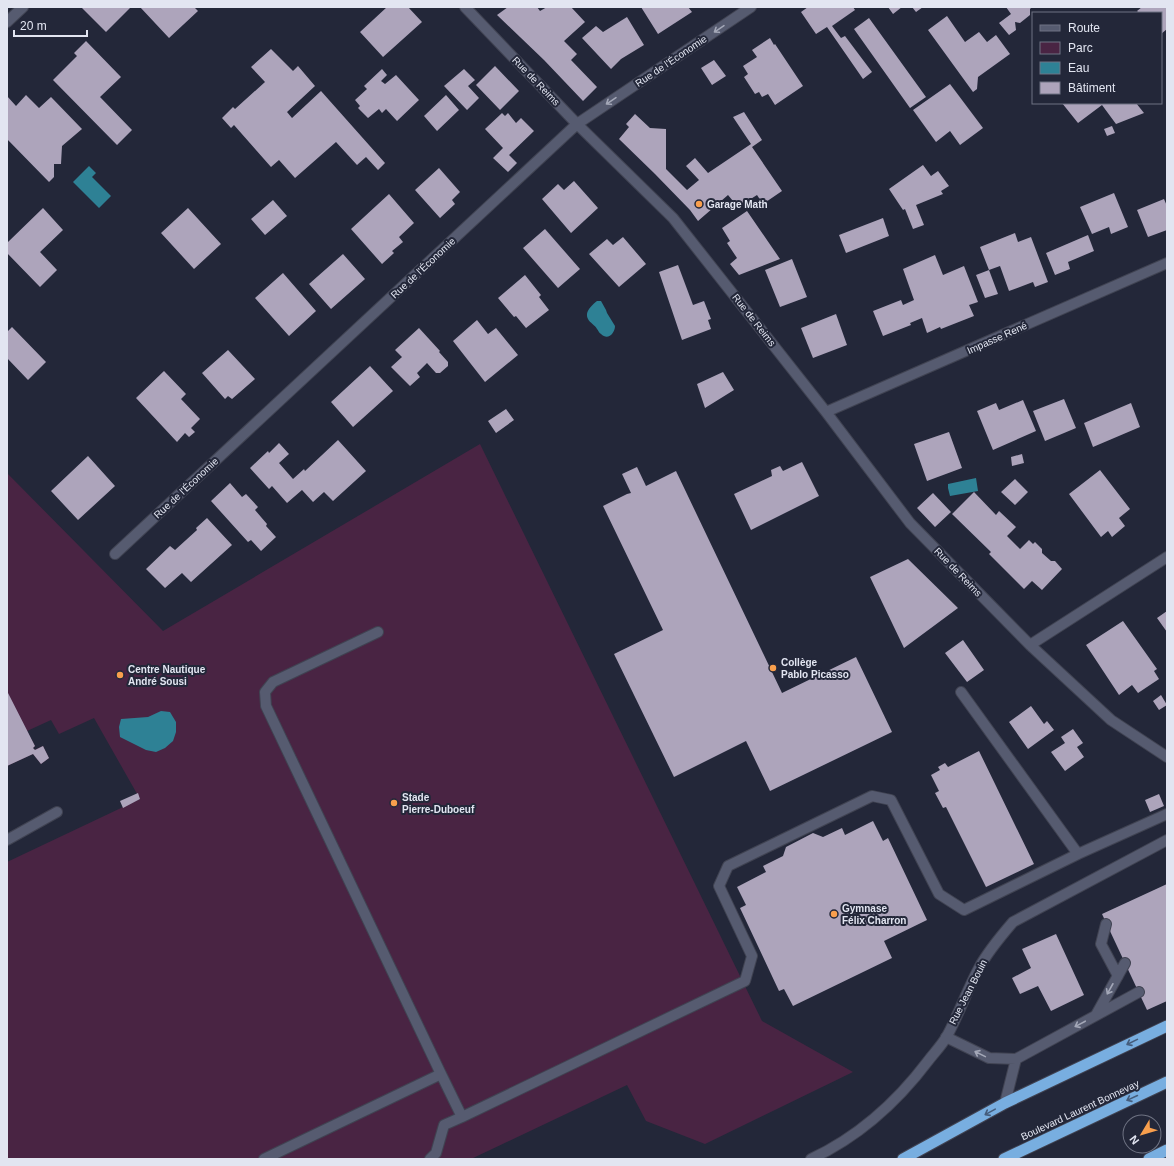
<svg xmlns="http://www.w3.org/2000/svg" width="1174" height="1166" font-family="Helvetica,sans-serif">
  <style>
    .green { fill: #492443 }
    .water { fill: #2e8195 }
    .building { fill: #ada4bb }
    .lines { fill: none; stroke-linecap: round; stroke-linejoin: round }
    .service-casing { stroke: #404352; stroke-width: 12 }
    .minor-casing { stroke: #404352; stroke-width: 12 }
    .trunk-casing { stroke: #404352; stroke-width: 13 }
    .service { stroke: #565b70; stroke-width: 10 }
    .minor { stroke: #565b70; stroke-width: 10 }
    .trunk { stroke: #78aee0; stroke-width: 11 }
    .oneway { stroke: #a3a7b7 }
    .oneway2 { stroke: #455d7c }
    .poi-dot { fill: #f99f4d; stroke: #232739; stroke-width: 1.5 }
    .labels { text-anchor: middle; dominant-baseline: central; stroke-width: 4; stroke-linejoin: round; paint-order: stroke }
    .street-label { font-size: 10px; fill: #e2e5f1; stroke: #232739 }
    .poi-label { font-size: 10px; font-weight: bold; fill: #e2e5f1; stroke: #232739; text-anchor: start }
  </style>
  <rect width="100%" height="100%" fill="#232739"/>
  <path class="green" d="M480,444L762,1021L853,1072L705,1144L646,1121L627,1085L471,1159H7V862L140,799L94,718L59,734L51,720L27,731L35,746L33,748L34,750L43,746L49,758L41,764L33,754L7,766V473L163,631Z"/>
  <path class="water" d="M89,166L96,173L92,177L111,196L99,208L73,182Z
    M597,301H601L606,310L607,313L615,326C615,333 608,341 601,334C599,333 598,330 597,329C595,325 590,323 588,319C584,312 592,305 597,301Z
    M976,478L978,491L950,496L948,488V484Z
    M161,711L170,712L176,722V732L173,741L165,748L156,752L146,750L120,737L119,727L121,719L148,717Z"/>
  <path class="building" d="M84,7H131L106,32L82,8Z
    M140,7H194L198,11L169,38Z
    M387,7H408L422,22L383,57L360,32Z
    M508,7H537L540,11L547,7H571L585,22L564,41L577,54L571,60L597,87L583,101L544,60L497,15Z
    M641,7H688L692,12L658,34Z
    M808,7H853L855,10L832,26L841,38L845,36L872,72L863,79L827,27L816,34L801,12Z
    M888,7H902L893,14Z
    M912,7H923L916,12Z
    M1006,7H1032L1030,9V15L1020,23L1015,22L1016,30L1009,35L999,23L1011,14Z
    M1142,7H1167V29L1161,34V13H1139L1137,11Z
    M947,16L965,42L979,32L987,42L996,35L1010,54L978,77L977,89L973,92L928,30Z
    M627,17L644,45L621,59L611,69L582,38L596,26L603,32Z
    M869,18L926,97L910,108L854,29Z
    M770,38L774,45L775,44L803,86L775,105L768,94L762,97L759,92L755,94L744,77L748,74L743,66L757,57L752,50Z
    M86,41L121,77L100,97L132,130L117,145L53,80L77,56L74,53Z
    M271,49L293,71L298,66L315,86L287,112L292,118L321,91L385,163L378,170L366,157L357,165L336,142L295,178L279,160L271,167L234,125L231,128L222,118L233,107L235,109L265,82L251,67Z
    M714,60L726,76L712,85L701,68Z
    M495,66L519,91L500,110L476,85Z
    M382,69L387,75L381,81L385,84L396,75L419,100L397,121L386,109L382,113L379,109L368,118L358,108L360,106L355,100L367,89L364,86Z
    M464,69L475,80L468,86L479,98L467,110L444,86Z
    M950,84L983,128L960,145L950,131L936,142L913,110Z
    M26,95L39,108L51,97L82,129L62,146L61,164H54V177L49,182L7,139V96L16,106Z
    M446,95L459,110L437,131L424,116Z
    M1062,103H1136L1144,113L1116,124L1102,105L1078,123Z
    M744,112L762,140L752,147L782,191L763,204L757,195L738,207L728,195L698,221L690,210L655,174L619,139L629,127L626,124L635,114L650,128L666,129V169L687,190L699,180L686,166L695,158L708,173L751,144L733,117Z
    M502,113L505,116L508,113L516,123L521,118L534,131L509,155L517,163L508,172L493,158L503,148L485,129Z
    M1112,126L1115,133L1107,136L1104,129Z
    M923,165L931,176L938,171L949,186L941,191L943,194L916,205L924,225L913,229L905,209L903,210L889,189Z
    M439,168L460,192L452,200L455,204L440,218L415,190Z
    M574,181L598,208L571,233L542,199L558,184L564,190Z
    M1114,193L1128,227L1111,234L1109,227L1092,234L1080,207Z
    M389,194L414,223L399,237L403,242L392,251L394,253L382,264L351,229Z
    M1164,199L1167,206V230L1148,237L1137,210Z
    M273,200L287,216L265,235L251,219Z
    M43,208L63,230L40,252L57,270L40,287L7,253V243Z
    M188,208L221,244L194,269L161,233Z
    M747,211L780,259L739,275L730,264L737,258L727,243L730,241L722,228Z
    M883,218L889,236L846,253L839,235Z
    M545,229L580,269L558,288L523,248Z
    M1015,233L1018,242L1031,237L1048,282L1035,287L1033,282L1009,291L1000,266L989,270L980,247Z
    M1088,235L1094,251L1068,262L1070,269L1055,275L1046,253Z
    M623,237L646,264L619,287L589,254L607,239L613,245Z
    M343,254L365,279L331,309L309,284Z
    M935,255L943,275L964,266L978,302L969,305L974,316L941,329L940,327L927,333L922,318L910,323L911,325L883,336L873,311L901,300L903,305L914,300L903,269Z
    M792,259L807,297L780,307L765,270Z
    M678,265L693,305L704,301L711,319L708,320L711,329L682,340L659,272Z
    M989,270L998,294L985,298L976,275Z
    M283,273L316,311L289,336L255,298Z
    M525,275L541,295L539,297L549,310L526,328L516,316L514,317L498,298Z
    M836,314L847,345L813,358L801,328Z
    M477,320L488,334L496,328L518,355L485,382L453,341Z
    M12,327L46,362L28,380L7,358V332Z
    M419,328L440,351L439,352L448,362V366L440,373H436L427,363L417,373L420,377L410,386L391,367L402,357L395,350Z
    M228,350L255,379L232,399L228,396L225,399L202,373Z
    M370,366L393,391L353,427L331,402Z
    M164,371L186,394L181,399L200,419L191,428L195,432L189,437L185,433L177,442L136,398Z
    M723,372L734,390L705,408L697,384Z
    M1064,399L1076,428L1045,441L1033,411Z
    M1023,400L1036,431L993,450L977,411L996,403L999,410Z
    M1131,403L1140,427L1093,447L1084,423Z
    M506,409L514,420L496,433L488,421Z
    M949,432L962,468L927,481L914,444Z
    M338,440L366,471L333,501L324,492L313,502L302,490L287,503L272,486L269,489L250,468L268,451L269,453L279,443L289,454L279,463L293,479L304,469L305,471Z
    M1022,454L1024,463L1012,466L1011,457Z
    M88,456L115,486L78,520L51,491Z
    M802,462L819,496L751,530L734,494L772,476L771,470L780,466L783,471Z
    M637,467L646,486L676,471L782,693L856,657L892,732L770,791L746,741L674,777L614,654L663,630L603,506L627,494L631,493L622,474Z
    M1100,470L1130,509L1119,518L1125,526L1112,537L1108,531L1101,537L1069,494Z
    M1015,479L1028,492L1015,505L1001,492Z
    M230,483L242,497L246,494L258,507L255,510L267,524L266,526L276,537L261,551L251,540L248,542L211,501Z
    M974,492L996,515L999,511L1016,527L1007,536L1020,549L1029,540L1033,544L1035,542L1042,549V553L1051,561H1055L1062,569L1042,590L1032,581L1024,589L989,554L991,552L952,514Z
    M933,493L951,512L935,527L917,508Z
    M207,518L232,545L191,582L182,573L165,588L146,569L170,546L175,550L197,530L196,528Z
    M908,559L958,608L904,648L870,577Z
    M1167,611V632L1157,618Z
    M1123,621L1157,669L1154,671L1159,679L1138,693L1132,685L1119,695L1086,645Z
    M963,640L984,670L967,682L945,653Z
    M7,691L35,746L33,748L35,750L43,746L49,758L41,764L33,754L7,766Z
    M1161,695L1167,705L1159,710L1153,701Z
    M1031,706L1044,724L1047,721L1054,730L1028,749L1009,722Z
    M1073,729L1083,743L1077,747L1084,757L1065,771L1051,752L1065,743L1061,737Z
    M979,751L1034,864L986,887L946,807L943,808L935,793L939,791L931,775L940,770L938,767L945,763L948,767Z
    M138,793L140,799L123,808L120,801Z
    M1159,794L1164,806L1150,812L1145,800Z
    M873,821L883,841L888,838L927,920L884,941L892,958L793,1006L784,989L779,991L740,908L746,905L737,887L766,872L763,866L783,856L786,847L813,833L823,837L842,828L845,835Z
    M1167,884V1001L1147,1010L1102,914Z
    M1056,934L1084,995L1051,1011L1038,986L1020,994L1012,978L1031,968L1022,949Z"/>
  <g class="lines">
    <g class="service-casing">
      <path id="service" d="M961,692L1078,854
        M7,840L57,812
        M1106,924L1101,944L1118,976
        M1096,1015L1125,963
        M946,1037L989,1058L1016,1059
        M441,1074L462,1117L745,981L752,956L719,886L728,866L872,796L891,800L939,894L964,910L1078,854L1167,814
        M1005,1103L1016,1059L1139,992
        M264,1159L441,1074L266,706L265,692L273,682L378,632
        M430,1159L436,1153L444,1125L462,1117"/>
    </g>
    <g class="minor-casing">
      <path id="minor" d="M465,7L577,124L673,218L826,412L910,523L1030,645L1111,720L1167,757
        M7,22L23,7
        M826,412L1167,263
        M115,554L577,124L751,7
        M1030,645L1167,557
        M811,1159C858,1137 897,1102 928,1061C934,1053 942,1045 947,1036C959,1014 967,990 979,968C988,951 1001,936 1013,922L1167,840"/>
    </g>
    <g class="trunk-casing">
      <path id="trunk" d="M903,1159L1005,1103L1167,1026
        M1004,1159L1167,1082
        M1149,1159L1167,1150"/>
    </g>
    <use href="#service" class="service"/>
    <use href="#minor" class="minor"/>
    <use href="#trunk" class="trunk"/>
  </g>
  <defs><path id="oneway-shaft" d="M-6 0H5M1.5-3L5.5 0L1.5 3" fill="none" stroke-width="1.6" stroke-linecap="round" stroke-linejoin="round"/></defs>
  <g class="oneway">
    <use href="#oneway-shaft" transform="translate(719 29) rotate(146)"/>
    <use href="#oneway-shaft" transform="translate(611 101) rotate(146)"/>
    <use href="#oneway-shaft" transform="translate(1110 989) rotate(119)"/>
    <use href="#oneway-shaft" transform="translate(1080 1024) rotate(152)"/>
    <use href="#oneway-shaft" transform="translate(980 1054) rotate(-154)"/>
  </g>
  <g class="oneway2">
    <use href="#oneway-shaft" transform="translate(1132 1042) rotate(154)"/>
    <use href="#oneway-shaft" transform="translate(1132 1098) rotate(155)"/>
    <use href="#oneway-shaft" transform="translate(990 1112) rotate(151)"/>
  </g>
  <g class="poi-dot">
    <circle cx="699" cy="204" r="4"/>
    <circle cx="773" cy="668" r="4"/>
    <circle cx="120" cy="675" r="4"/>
    <circle cx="394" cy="803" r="4"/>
    <circle cx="834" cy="914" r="4"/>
  </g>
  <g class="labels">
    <g class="street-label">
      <text transform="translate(671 61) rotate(-34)">Rue de l'Économie</text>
      <text transform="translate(536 81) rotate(46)">Rue de Reims</text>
      <text transform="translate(423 268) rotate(-43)">Rue de l'Économie</text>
      <text transform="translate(754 320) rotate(52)">Rue de Reims</text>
      <text transform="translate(997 338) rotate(-24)">Impasse René</text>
      <text transform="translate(186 488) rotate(-43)">Rue de l'Économie</text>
      <text transform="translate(958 572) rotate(46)">Rue de Reims</text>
      <text transform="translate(968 992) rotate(-63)">Rue Jean Bouin</text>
      <text transform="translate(1080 1110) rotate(-25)">Boulevard Laurent Bonnevay</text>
    </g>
    <g class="poi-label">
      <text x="707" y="204">Garage Math</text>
      <text x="781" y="662">Collège<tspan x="781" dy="12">Pablo Picasso</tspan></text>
      <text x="128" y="669">Centre Nautique<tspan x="128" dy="12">André Sousi</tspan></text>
      <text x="402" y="797">Stade<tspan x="402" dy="12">Pierre-Duboeuf</tspan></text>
      <text x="842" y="908">Gymnase<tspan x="842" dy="12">Félix Charron</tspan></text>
    </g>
  </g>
  <rect width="1174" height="1166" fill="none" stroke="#e2e5f1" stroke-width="16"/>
  <rect x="1032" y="12" width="130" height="92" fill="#232739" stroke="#6f7383"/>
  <rect x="1040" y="25" width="20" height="6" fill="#565b70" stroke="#6f7383"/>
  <text x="1068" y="32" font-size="12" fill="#e2e5f1">Route</text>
  <rect x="1040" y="42" width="20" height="12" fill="#492443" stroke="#6f7383"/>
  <text x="1068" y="52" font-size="12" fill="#e2e5f1">Parc</text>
  <rect x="1040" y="62" width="20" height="12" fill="#2e8195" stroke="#6f7383"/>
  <text x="1068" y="72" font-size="12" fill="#e2e5f1">Eau</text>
  <rect x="1040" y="82" width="20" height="12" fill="#ada4bb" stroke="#6f7383"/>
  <text x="1068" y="92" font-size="12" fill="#e2e5f1">Bâtiment</text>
  <g transform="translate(1142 1134) rotate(232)"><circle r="19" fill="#232739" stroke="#6f7383"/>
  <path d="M0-3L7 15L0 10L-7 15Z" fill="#f99f4d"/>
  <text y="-6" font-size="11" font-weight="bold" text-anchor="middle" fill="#e2e5f1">N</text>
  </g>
  <path d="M14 30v6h73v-6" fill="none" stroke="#e2e5f1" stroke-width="2"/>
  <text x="20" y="30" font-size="12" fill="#e2e5f1" stroke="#232739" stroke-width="3" paint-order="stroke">20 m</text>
</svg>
